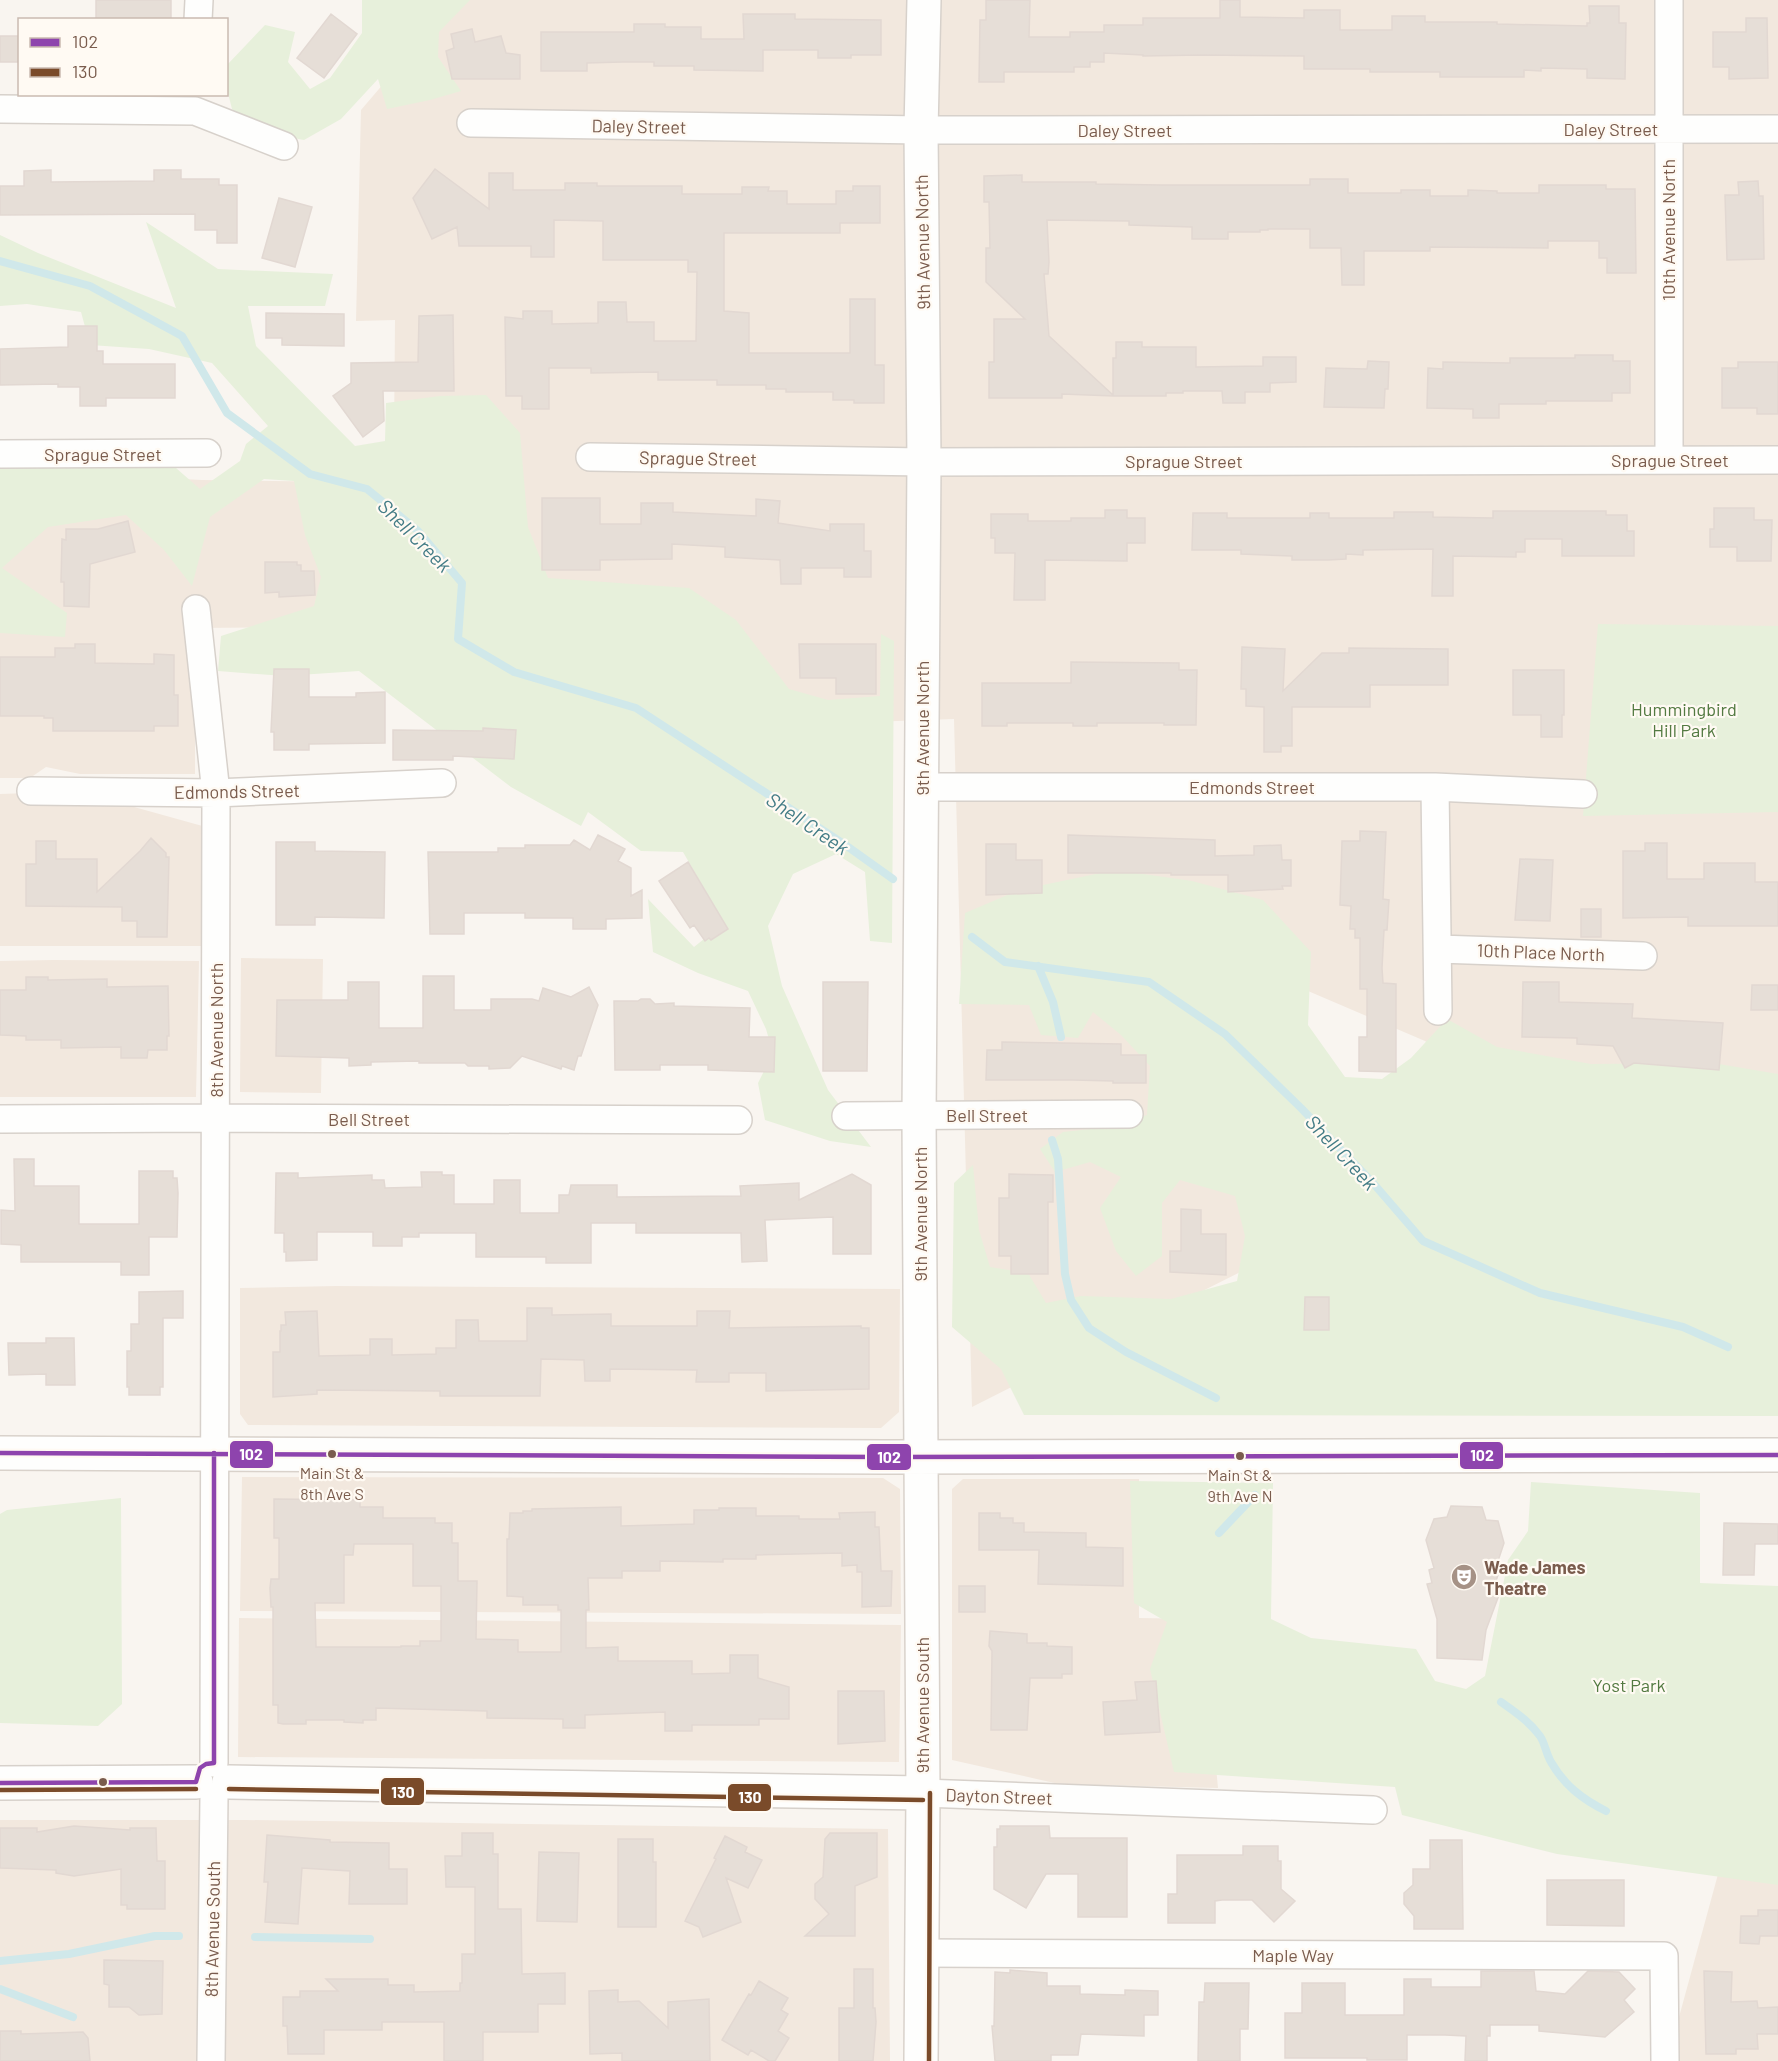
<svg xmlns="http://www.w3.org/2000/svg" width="1778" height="2061" font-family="Barlow,sans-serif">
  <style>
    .residential { fill: #f2e8de }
    .green { fill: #e7f0db }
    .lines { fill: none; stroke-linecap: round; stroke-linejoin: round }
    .stream { stroke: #d0e8ea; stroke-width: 8 }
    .building { fill: #e6ded7; stroke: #e2d8d2; stroke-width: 1.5; fill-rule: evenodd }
    .minor-casing { stroke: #d7d1cb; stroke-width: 30 }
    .tertiary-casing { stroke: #d7d1cb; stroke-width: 36 }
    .secondary-casing { stroke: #d9d2cb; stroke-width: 36 }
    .minor { stroke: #fefefd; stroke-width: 27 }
    .tertiary { stroke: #fefefd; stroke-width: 33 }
    .secondary { stroke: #fefefd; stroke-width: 33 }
    .bus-1-casing { stroke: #fffaf3; stroke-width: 9 }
    .bus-2-casing { stroke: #fffaf3; stroke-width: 9 }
    .bus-1 { stroke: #8e44ad; stroke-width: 4.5 }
    .bus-2 { stroke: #7a4b2a; stroke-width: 4.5 }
    .bus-dot { fill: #7a5c4d; stroke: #fffaf3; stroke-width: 2 }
    .labels { text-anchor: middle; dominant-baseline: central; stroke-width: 4.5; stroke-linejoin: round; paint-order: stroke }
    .bus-label { font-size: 16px; fill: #7a5c4d; stroke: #fffaf3 }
    .street-label { font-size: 18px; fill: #7a5c4d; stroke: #fffaf3 }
    .park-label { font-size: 18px; fill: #537a41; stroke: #fffaf3 }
    .poi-label { font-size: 18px; font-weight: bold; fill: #7a5c4d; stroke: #fffaf3; text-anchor: start }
    .water-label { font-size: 20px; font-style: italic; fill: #437c86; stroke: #fffaf3 }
    .line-badge { stroke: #fffaf3; stroke-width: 2 }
    .badge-label { font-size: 16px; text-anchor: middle; font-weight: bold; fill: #fff }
  </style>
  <rect width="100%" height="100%" fill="#f9f5f0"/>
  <path class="residential" d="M455,0H1778V1324L1425,1041L1191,941L1296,1244L972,1407L954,719L784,725L522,621L394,439L395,320L356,321L361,110Z
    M0,470L202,480L352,482V627L195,628V774H80L46,767L30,778H0Z
    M29,793L109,800L206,827L208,946H0V794Z
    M241,958L323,959L321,1093L240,1092Z
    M53,960L199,961L196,1097H0V961Z
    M336,1286L900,1289L899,1412L881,1428L248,1425L240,1414V1288Z
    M242,1477L883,1478L900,1489L901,1614L240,1611Z
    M963,1479H1139V1618L1199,1619L1206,1660L1218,1788L1059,1784L952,1760V1489Z
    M239,1618L901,1625L899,1762L238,1757Z
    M0,1820H246L888,1829L890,2061H0Z
    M1723,1856L1778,1866V2061H1667Z"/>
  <path class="green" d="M362,0H470L439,32L438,57L461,91L430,100L387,109L378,79L341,119L304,140L264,133L232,109L227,89V65L265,25L295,32L288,62L310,89L330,78L362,33Z
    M146,222L218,269L333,274L325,306H248L256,346L355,446L385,441L386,403L440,396L486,395L520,433L528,527L548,578L689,588L736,620L789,689L828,700L880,696L881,634L894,641L892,943L870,941L865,872L836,854L793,874L768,926L782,986L828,1090L871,1147L830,1141L765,1120L758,1083L773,1053L766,1029L748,991L698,973L653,952L648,899L694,947L724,923L683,852L641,851L588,812L581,826L511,787L359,671L284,676L218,671L221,636L314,606L321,577L305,535L294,481L264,479L210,517L192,586L164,550L126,515L48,527L2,568L67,613L65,637L0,633V463L168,461L200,489L240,461L246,444L268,426L212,363L149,349L90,345L81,312L27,304L0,306V235L38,253L176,308Z
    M1598,624L1778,626V812L1583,816Z
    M1115,870L1192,881L1263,900L1311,952L1308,1025L1345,1077L1382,1079L1411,1058L1447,1019L1497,1047L1591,1064L1713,1063L1778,1074V1416L1024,1415L1001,1369L952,1327L954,1183L973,1165L979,1230L990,1267L1028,1273L1046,1303L1081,1296L1171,1299L1237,1281L1245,1236L1235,1196L1180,1180L1162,1203V1256L1136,1276L1116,1251L1100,1208L1121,1177L1090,1162L1055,1172L1040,1149L1063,1132L1109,1127L1147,1115L1150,1066L1121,1035L1093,1012L1078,1038L1041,1035L1029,1005L959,1004L965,913L1019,890Z
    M1130,1481L1273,1483L1271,1619L1311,1638L1416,1649L1435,1681L1466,1689L1485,1676L1508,1560L1528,1531L1531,1482L1700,1493V1583L1778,1586V1885L1557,1854L1402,1815L1395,1787L1174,1772L1150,1669L1167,1622L1134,1603Z
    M121,1498L122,1704L98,1726L0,1723V1514L7,1510Z"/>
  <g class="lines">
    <path class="stream" d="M0,261L90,286L182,336L227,413L310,474L367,489L418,531L462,583L458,639L514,672L636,708L844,844L893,879
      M972,937L1005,962L1149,982L1225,1034L1301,1108L1373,1183L1423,1241L1540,1293L1683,1327L1728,1347
      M1038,966L1053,1002L1061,1037
      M1052,1140L1058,1159L1065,1274L1071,1300L1089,1328L1126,1352L1216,1398
      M1219,1533L1255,1495
      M1501,1702C1515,1712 1529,1721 1540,1736C1545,1743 1546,1754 1551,1762C1564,1785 1582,1799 1606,1811
      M255,1937L370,1939
      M0,1961L69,1954L155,1936H179
      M0,1989L73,2017"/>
  </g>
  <path class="building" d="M96,0H171V20H96Z
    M986,0H1030L1029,37H1070V32H1104V25H1143V18H1220V0H1240V17L1304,18V10H1340V30H1392V16H1425V22H1497V24L1587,26V23H1590L1589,6H1619V23H1626L1625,79L1587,78V69L1541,68V71L1524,70V77H1440V72H1370V69H1304V56L1202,55L1143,56V55L1104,53V62H1090V67H1074V72H1004V82H979L980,20H986Z
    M331,14L357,34L324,78L297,58Z
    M743,14H795V19L881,20V55H851V58H818V50H763V71L694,70V66H654V62H622L587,63V71H541V32H634V24H665V27H701V39H744Z
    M1746,18H1767L1768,78L1729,79V67H1713V32H1746Z
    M472,29L475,42L501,36L506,53L520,55V79H452L446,51L454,48L451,34Z
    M0,36H20V62H0Z
    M435,169L489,209V173H513V190H565V183H597V186H682V194H742V187H769L768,191H787V204H836V191H853V186H880V223H840V233H724V311L749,313V353H850V299H875V365H884V403H854V400H833V392H786V389H766V385H717V380H658V372L591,373V368H549V409H522V396H506L505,317L523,319V311H552V324L598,323V302H626L627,322H654V341H696L697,272H688V260H603V221L554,220V257H531V246H459L457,227L432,239L413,198Z
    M51,170V182L154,181V170H181V179H219V185H237V243H217V230H195V214L0,215V186H24V171Z
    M1022,175V182H1096V184L1161,185H1310V179H1348V193H1401V190H1430V196H1468V190L1497,191V193H1539V185H1606V189H1635L1636,273H1607V258H1599V241H1548V248L1430,247V251H1364V285H1342L1341,248H1310V229H1268V230H1260V232H1228V239H1192V227L1129,225V221L1047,220L1049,262L1048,274H1044L1049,336L1113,395V358H1116V342H1142V347H1196V367L1263,366V357H1296V382L1270,383V392H1245V403H1223L1222,391H1183V393H1166V396H1114L1062,394V398H989V362H994V319H1025L986,282V248H990L989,202H984V176Z
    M1758,181L1759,196H1763L1764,259L1727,260L1725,195H1739L1738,182Z
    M279,198L312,207L295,267L262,258Z
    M266,313L344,314V346L282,345V338H266Z
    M453,315L454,391H383L384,421L363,437L333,396L351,383V363L418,362L419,316Z
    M68,326H97V351H103V364H175V398H106V406H80V387H58V384L0,385V349L68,347Z
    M1575,355H1613V361H1630V393H1612V401H1546V404H1499V418H1473V409L1427,408L1428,368L1443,369V362L1510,363V358H1575Z
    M1368,361L1389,362L1388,389H1385L1384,408L1324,407L1326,368L1367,369Z
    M1738,362H1778V414H1757V408H1722V368H1738Z
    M542,498H600V524H641V503H673V512L756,516V499L780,501L778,523L830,531V524H864V551H871V577H844V568H801V584H781L780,560L725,557V547L672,544V559L600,560V570H542Z
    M1714,508H1754V520H1772L1771,561H1737V547H1710V529H1714Z
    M1105,510H1127V518H1145V543H1127V561L1045,560V600H1014L1015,553H995V538H991V514H1028V521H1071V518H1105Z
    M1493,511H1606V515H1627V531H1634V556H1562V539H1525V552H1516V557L1453,556V596H1432L1433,549L1363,550V555L1346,554V559L1328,560H1292V556L1241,554V550H1192L1193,513H1227V518H1310V513H1329V518H1394V512H1433V517L1493,518Z
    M128,521L135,552L90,564L89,607L64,606V582H61L62,539L66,540V529H98Z
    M265,562H297V565H301V571H314L315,595L279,597V592L265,593Z
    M75,644H95V663L154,664V654L174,655V695H178V726H154V731H53V718H44V716H0V657H55V648H75Z
    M799,644H876V694H836V678H800Z
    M1242,647L1285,649L1283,691L1322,653H1349V648L1448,649V685H1370V707H1292V746H1281V752H1264V707L1246,706V689H1241Z
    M1071,662L1179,663V670H1197L1196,725H1164V723H1097V726H1073V723H1007V726H982V683H1071Z
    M274,669H309V697H356V693L385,692V743L309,744V750H274V732H271Z
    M1513,670H1564V715H1562V737H1541V715H1513Z
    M483,728L516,730L514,759L453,756V760H393V730L483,731Z
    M1360,831L1386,832L1383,899L1389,900L1387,930H1384L1382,968L1383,983L1396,984V1072L1359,1071V1037H1367V989H1360V938H1355V929H1350L1351,906L1340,905L1342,841H1360Z
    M598,835L625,849L618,861L631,868V896L642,890V918L606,919V929H573V918H525V913H464V934H430L428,852H498V848H525V845H570L574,840L590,850Z
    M1068,835L1215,840V856L1254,855V846L1281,845L1282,860H1291V886H1282L1283,889L1228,892V875H1171V873H1068Z
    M151,838L166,853V857H169L167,937H137V921H122V907L26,906V864H36V841H56V859H97V892L140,851Z
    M276,842H315V851L385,852L384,918L315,917V925H276Z
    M1645,843H1667V879H1704V863H1755V882H1778V926H1688V917L1623,918V851H1645Z
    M986,844H1016V860H1042V893L986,895Z
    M1520,859L1553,860L1550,921L1515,920Z
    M688,862L728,929L711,940L709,938L705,941L694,925L690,928L659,881Z
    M1581,909H1601V937H1581Z
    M423,976H454V1010H491V999H532L539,1001L543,988L571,997L589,987L598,1005L581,1056H578L574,1070L562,1066L561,1069L522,1056L510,1068L489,1069V1066H468L465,1063H419V1061L371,1062V1065L349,1066V1058L276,1056L277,1000H348V982H379V1028H423Z
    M26,977H48V980L107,979V987L168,986L169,1036H167V1050H148L147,1058H121V1047L61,1048V1040H26V1036L0,1035V990H26Z
    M823,982H868L867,1071H823Z
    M1523,982H1559V1002L1633,1004L1632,1018L1723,1023L1719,1070L1634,1063L1625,1068L1613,1046L1577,1044V1038L1522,1037Z
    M1752,985H1778V1010H1751Z
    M641,999H650L655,1004L674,1003V1006L750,1008L749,1037H775L774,1072L708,1070V1065H660V1070H615L614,1001H638Z
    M1002,1042L1121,1044V1055H1146V1083H1113V1081L1073,1080H986L987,1050H1002Z
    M14,1159H34V1186H79V1224H139V1171H173V1178H177L178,1193L177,1237H149V1275H121V1262H21V1245L1,1244V1210L15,1211Z
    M421,1172H442V1175H454V1204H494V1180H520V1213H559V1195H569L571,1185H617V1197L741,1196L740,1186L799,1183V1200L852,1174L871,1185V1254H833V1217L765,1220L767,1261L742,1262L741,1233H636V1223H591V1263H546V1257H476V1233H419V1237H402V1246H373V1232H317V1260L286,1261V1252H284V1233H275L276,1173H298V1178L372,1175V1180H384L385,1188L422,1187Z
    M1009,1174L1053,1175V1202H1048V1274H1011V1256H999V1198H1009Z
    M1181,1209L1201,1210V1234H1226V1275L1170,1272V1251H1181Z
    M183,1291V1318H163V1387H160V1395H129V1387H127V1351H131V1324H139V1292Z
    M1305,1297H1329V1330H1304Z
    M527,1308H552V1315L611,1314V1326H697V1311H730L729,1328L861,1326V1328H869V1389L766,1391V1373H729V1382H696L697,1370L610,1369V1381H585L584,1360L541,1359L540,1396H440V1391L317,1390V1394L273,1397V1352H280V1331H281V1325H286L285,1312L317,1311L319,1356L370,1355V1339H392V1355L436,1354V1348H456V1320H478L479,1341H527Z
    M46,1338H74L75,1385H46V1374L9,1375L8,1343H46Z
    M274,1499L360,1500V1507H383V1518H435V1523H452V1543H458V1581H477L476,1639L518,1640V1652H561V1610H558V1605H523V1597L507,1596V1539H509L510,1513H523V1511H532V1509L621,1507V1526L694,1524V1510H719V1508H756V1516H799V1519H840L839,1513L875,1512V1527H879L881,1571H892L891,1606L862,1607V1572H857V1565L842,1566V1553L756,1555V1559H723V1562L660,1561V1571H622V1578H588L589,1610H586V1648L618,1647V1661H692V1674L730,1673V1655H758V1678L789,1687V1719H759V1725H692V1731H665V1712L585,1715V1728H563V1719L487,1718V1711L376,1708V1720H363V1723L344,1722V1720H306V1724H283L278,1723V1705H273V1607H271L270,1588L271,1579H279V1538H274ZM354,1544H413V1586H441V1641H420V1646H401V1647H316L315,1603H344V1555H353Z
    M1451,1506L1482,1507L1486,1520L1498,1521L1504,1543L1495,1570L1499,1572L1495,1584L1502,1587L1486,1630L1482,1660L1437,1658V1619L1427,1584L1432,1583L1429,1570L1434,1568L1426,1540L1434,1519L1447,1517Z
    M979,1513H1000V1518H1013V1523H1024V1532L1086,1533V1547L1123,1548V1586L1038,1584L1039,1550H979Z
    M1724,1523L1778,1524V1544H1755L1754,1575H1723Z
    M959,1586H985V1612H959Z
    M990,1631L1027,1634V1643H1047V1646L1072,1647V1674H1062V1678H1030L1027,1730H991L992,1651L989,1646Z
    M1156,1681L1160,1732L1105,1735L1103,1702L1137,1700L1135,1682Z
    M838,1691H884L885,1741L838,1744Z
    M74,1826L130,1830V1828H156L157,1861H165V1909H127V1905H121V1869L74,1876L56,1873V1870L0,1868V1828H37V1832Z
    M1000,1826H1049L1050,1838H1127V1917H1078V1874H1046L1026,1908L994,1889V1847H997V1829H1000Z
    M462,1833H493V1854H498V1909H521L522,1974L565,1973V2004H538V2032H483V2061H444V2022H382V2030H324V2054H288L287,2026H283V1997H300V1991H338L326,1979H388V1985H414V1992L460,1991V1983H462V1954H475V1887H446L445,1856H462Z
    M830,1833H877V1877L855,1886V1936H805L829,1914L815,1899V1884L823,1877L825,1839Z
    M267,1835L330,1840V1842L389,1843V1869H407V1904H349L350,1871L302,1868L298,1924L265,1922L268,1882H264Z
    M725,1836L747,1847L745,1852L762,1860L748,1888L726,1878L741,1922L703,1937L699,1927L685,1921L716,1859L714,1858Z
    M618,1839H653V1862H656V1927H618Z
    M1430,1840H1462L1463,1929H1414V1916L1404,1904V1893L1413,1885V1869H1430Z
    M1243,1846H1278V1861H1281V1889L1295,1901L1274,1922L1252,1900H1222L1215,1901V1923H1168V1894H1177V1855H1243Z
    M539,1852L579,1853L577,1922L537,1921Z
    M1547,1880H1624V1926L1547,1925Z
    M1758,1910H1778V1936H1760L1759,1944L1740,1943L1741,1916H1758Z
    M104,1960L163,1961L162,2014L139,2015L129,2007H109V1985L104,1984Z
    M854,1969H873V2008H875L876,2022L873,2061H839V2008H854Z
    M1010,1970L1047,1973V1986H1080V1994L1125,1995V1990L1158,1991V2015H1144V2036L1081,2034L1078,2055H1051V2061H995L992,2026H994L995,1972L1010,1973Z
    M1481,1971H1534L1536,1991L1565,1994L1588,1971L1619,1972L1635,1989L1624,2000L1634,2012L1605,2037L1539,2031V2025H1490V2036H1487V2061H1465L1466,2036L1445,2035H1407V2060H1367V2058H1285V2013H1302V1983H1345V2015H1404V1979H1431V1987H1481Z
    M1704,1971L1732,1972L1731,2002L1757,2001L1758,2008L1778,2007V2034H1757L1758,2049H1736V2054H1706Z
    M759,1981L788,1998L781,2010L788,2014L778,2031L789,2038L775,2061H769L751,2050L748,2055L722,2040L749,1994L751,1995Z
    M1205,1983H1249L1248,2029H1240V2061H1198L1199,2002H1204Z
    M618,1990V2002L639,2001L668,2028V2002L709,1999L710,2061H622V2053L590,2054L589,1991Z
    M0,2031H21V2034L83,2032L88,2038L90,2061H0Z"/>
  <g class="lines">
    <g class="minor-casing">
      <path id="minor" d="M198,20L199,0
        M0,109L195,111L284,146
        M471,123L921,130L1778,129
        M0,454L207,453
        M590,457L924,462L1778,460
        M1669,460V0
        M196,609L216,793L214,1763
        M922,787H1435L1583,794
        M1435,787L1438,1011
        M31,791L216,793L442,783
        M1439,949L1643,956
        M846,1116L1129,1114
        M0,1119L216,1118L738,1120
        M923,1793L1373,1810
        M922,1953L1664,1956L1665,2061
        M211,2061L214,1796"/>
    </g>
    <g class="tertiary-casing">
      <path id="tertiary" d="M921,1457L919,1116L924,462L921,130L924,0
        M229,1782L923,1793
        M0,1783L196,1782"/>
    </g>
    <g class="secondary-casing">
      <path id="secondary" d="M0,1453L886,1457L1778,1455
        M921,2061L923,1793L921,1457"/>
    </g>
    <use href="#minor" class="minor"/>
    <use href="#tertiary" class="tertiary"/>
    <use href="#secondary" class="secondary"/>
    <g class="bus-1-casing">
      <path id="bus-1" d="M0,1453L886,1457L1778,1455
        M0,1783L196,1782L200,1768L206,1764L214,1763V1453"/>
    </g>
    <g class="bus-2-casing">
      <path id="bus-2" d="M229,1789L923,1800
        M0,1790L196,1789
        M929,2061L930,1793"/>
    </g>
    <use href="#bus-1" class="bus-1"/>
    <use href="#bus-2" class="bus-2"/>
  </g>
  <defs>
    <g id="theatre-disc" transform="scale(1.35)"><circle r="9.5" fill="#a69286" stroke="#fffaf3"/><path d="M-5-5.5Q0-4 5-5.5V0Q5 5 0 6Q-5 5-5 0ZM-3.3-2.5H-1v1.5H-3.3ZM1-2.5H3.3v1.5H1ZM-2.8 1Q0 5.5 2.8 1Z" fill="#fff"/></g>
  </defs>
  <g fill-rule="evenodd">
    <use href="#theatre-disc" x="1464" y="1577"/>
  </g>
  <g class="bus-dot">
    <circle cx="332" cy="1454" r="5"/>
    <circle cx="1240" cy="1456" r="5"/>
    <circle cx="103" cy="1782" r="5"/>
  </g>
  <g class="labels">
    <g class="bus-label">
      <text x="332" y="1472">Main St &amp;<tspan x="332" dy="21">8th Ave S</tspan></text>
      <text x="1240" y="1474">Main St &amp;<tspan x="1240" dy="21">9th Ave N</tspan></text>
    </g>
    <g class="street-label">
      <text transform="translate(639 126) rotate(1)">Daley Street</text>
      <text x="1611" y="129">Daley Street</text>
      <text x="1125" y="130">Daley Street</text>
      <text transform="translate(1668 230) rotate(-90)">10th Avenue North</text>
      <text transform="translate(922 242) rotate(-91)">9th Avenue North</text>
      <text x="103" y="454">Sprague Street</text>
      <text transform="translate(698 458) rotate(1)">Sprague Street</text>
      <text x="1670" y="460">Sprague Street</text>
      <text x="1184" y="461">Sprague Street</text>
      <text transform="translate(922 728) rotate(-90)">9th Avenue North</text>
      <text x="1252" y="787">Edmonds Street</text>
      <text transform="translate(237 791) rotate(-1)">Edmonds Street</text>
      <text transform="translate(1541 952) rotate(2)">10th Place North</text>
      <text transform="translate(216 1030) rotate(-90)">8th Avenue North</text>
      <text x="987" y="1115">Bell Street</text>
      <text x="369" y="1119">Bell Street</text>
      <text transform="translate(920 1214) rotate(-90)">9th Avenue North</text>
      <text transform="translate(922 1705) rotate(-90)">9th Avenue South</text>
      <text transform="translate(999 1796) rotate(2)">Dayton Street</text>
      <text transform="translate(212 1929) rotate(-89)">8th Avenue South</text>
      <text x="1293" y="1955">Maple Way</text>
    </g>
    <g class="park-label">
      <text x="1684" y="709">Hummingbird<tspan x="1684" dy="21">Hill Park</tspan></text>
      <text x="1629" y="1685">Yost Park</text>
    </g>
    <g class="poi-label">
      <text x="1484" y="1567">Wade James<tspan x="1484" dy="21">Theatre</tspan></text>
    </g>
    <g class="water-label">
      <text transform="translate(415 535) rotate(45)">Shell Creek</text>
      <text transform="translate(808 823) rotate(34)">Shell Creek</text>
      <text transform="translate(1342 1152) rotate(47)">Shell Creek</text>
    </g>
  </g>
  <g class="line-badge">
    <rect x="229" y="1440" width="45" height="29" rx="6" fill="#8e44ad"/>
    <rect x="1459" y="1441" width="45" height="29" rx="6" fill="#8e44ad"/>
    <rect x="866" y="1443" width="46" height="28" rx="6" fill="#8e44ad"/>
    <rect x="380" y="1777" width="45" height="29" rx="6" fill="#7a4b2a"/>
    <rect x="727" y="1783" width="45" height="29" rx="6" fill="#7a4b2a"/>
  </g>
  <g class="badge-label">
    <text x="251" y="1460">102</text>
    <text x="1482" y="1461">102</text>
    <text x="889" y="1463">102</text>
    <text x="403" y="1798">130</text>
    <text x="750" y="1803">130</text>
  </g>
  <rect x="18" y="18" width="210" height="78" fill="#fffaf3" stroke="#cabbb1" stroke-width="1.5"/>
  <rect x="30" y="38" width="30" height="9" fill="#8e44ad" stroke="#cabbb1" stroke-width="1.5"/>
  <text x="72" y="48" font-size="18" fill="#7a5c4d">102</text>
  <rect x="30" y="68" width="30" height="9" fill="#7a4b2a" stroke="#cabbb1" stroke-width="1.5"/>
  <text x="72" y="78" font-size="18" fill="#7a5c4d">130</text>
</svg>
